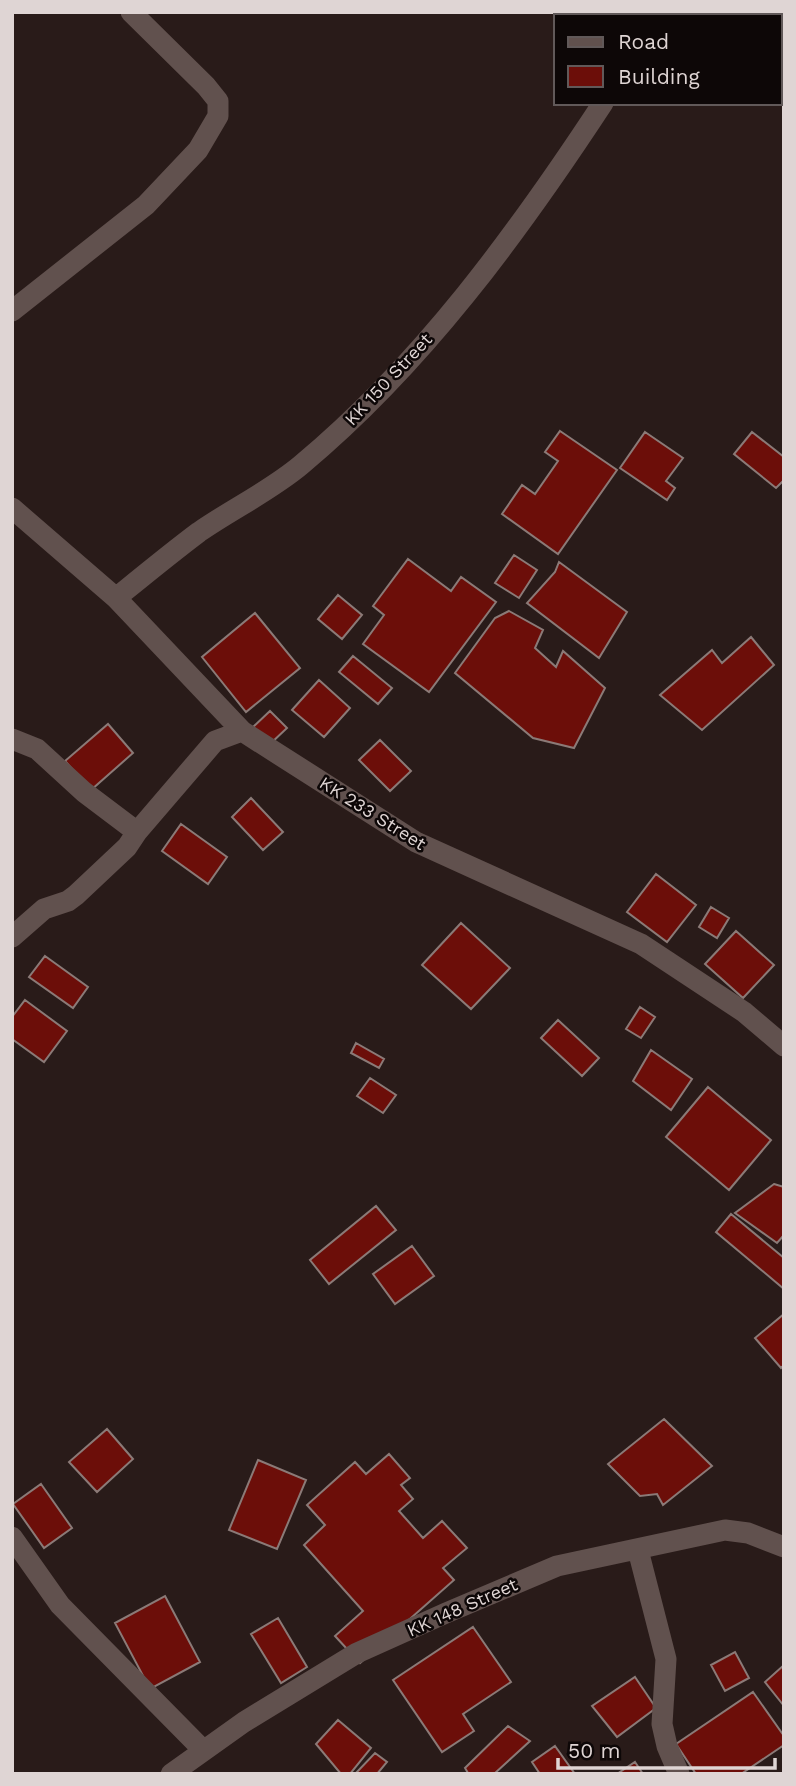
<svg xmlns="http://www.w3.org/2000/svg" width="796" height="1786" font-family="'Work Sans',sans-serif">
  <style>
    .building { fill: #6c0e09; stroke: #8b7a77; stroke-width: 2 }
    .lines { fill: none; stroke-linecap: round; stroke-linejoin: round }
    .street { stroke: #61514e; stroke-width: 21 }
    .labels { text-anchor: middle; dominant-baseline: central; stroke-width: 5; stroke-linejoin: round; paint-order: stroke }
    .street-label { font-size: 18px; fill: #dfd5d4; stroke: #0d0707 }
  </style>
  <rect width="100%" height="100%" fill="#291b19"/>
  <path class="building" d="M560,431L617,470L558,554L502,514L522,485L535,494L558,461L545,452Z
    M645,432L683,458L666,481L675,488L667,500L620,468Z
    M752,432L784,457V480L776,488L734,454Z
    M514,555L537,570L519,598L495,583Z
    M408,559L451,591L461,577L496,602L429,692L363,644L384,615L373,606Z
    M559,562L627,612L599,658L527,603L555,572Z
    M338,595L362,615L342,639L318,619Z
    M509,611L543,630L535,648L556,667L563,651L605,688L574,748L533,738L455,673L495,618Z
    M255,613L300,668L246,712L202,657Z
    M751,637L774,665L702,730L660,695L712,650L722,663Z
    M353,656L392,688L378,704L339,672Z
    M319,680L350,708L324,737L292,710Z
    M270,711L287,728L270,744L253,727Z
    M108,724L133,753L91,790L65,761Z
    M380,740L411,771L390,791L359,760Z
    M251,798L283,832L263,850L232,817Z
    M181,824L227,857L208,884L162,851Z
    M656,874L696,905L667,942L627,912Z
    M711,907L729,918L717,938L699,927Z
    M461,923L510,968L471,1009L422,965Z
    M736,931L774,965L743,998L705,964Z
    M45,956L88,987L73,1008L29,977Z
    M25,1000L67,1031L44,1062L12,1039V1017Z
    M640,1007L655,1017L641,1038L626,1029Z
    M558,1020L599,1058L582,1076L541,1038Z
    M356,1043L384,1059L379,1068L351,1053Z
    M651,1050L692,1079L671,1110L633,1081Z
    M370,1078L396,1095L383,1113L357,1096Z
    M708,1087L771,1140L729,1190L666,1137Z
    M774,1184L784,1187V1235L777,1243L735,1213Z
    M376,1206L396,1230L329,1284L310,1260Z
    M731,1214L784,1258V1289L716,1232Z
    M412,1246L434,1276L395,1304L373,1274Z
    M784,1314V1365L781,1368L755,1338Z
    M664,1419L712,1466L663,1505L657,1494L640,1496L608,1464Z
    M107,1429L133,1459L97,1492L69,1462Z
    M389,1454L410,1478L401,1485L413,1499L399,1511L423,1538L442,1521L467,1548L443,1568L454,1580L360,1663L335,1636L363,1611L304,1545L325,1525L307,1505L355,1462L366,1474Z
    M258,1460L306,1480L277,1549L229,1530Z
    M41,1484L72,1528L44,1548L13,1504Z
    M165,1596L200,1662L150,1689L115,1623Z
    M278,1618L307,1667L281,1683L251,1634Z
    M473,1627L511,1682L463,1714L474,1731L442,1752L393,1680Z
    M735,1652L749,1678L725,1691L711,1665Z
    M784,1665V1706L765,1682Z
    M635,1677L656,1708L617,1737L592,1706Z
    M753,1692L784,1736V1745L741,1774H696L676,1744Z
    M338,1720L371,1748L350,1774H341L316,1744Z
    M508,1726L530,1741L494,1774L468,1773L465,1768Z
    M555,1746L575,1774H540L532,1762Z
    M375,1753L387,1762L377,1774H355Z
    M635,1762L643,1774H617Z"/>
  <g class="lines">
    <path class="street" d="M658,16L659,12
      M12,311L146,205L198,150L218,116V101L206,86L131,12
      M12,508L116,598L242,731L416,842L641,944L744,1012L784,1046
      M116,598C143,576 171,553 199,532C232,509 270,491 301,465C422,364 517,234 603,103
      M12,739L37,749L84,792L137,832L215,741L242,731
      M12,937L44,909L68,901L76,895L127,847L137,832
      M12,1537L60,1605L203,1750
      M638,1550L666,1659L662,1724L667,1746L679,1774
      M171,1774L244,1722L357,1653L446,1613L557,1566L725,1530L748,1533L784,1547"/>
  </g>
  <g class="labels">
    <g class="street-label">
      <text transform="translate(388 379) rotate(-47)">KK 150 Street</text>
      <text transform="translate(373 813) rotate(32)">KK 233 Street</text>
      <text transform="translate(462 1607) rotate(-24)">KK 148 Street</text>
    </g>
  </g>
  <rect width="796" height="1786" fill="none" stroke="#dfd5d4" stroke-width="28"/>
  <rect x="554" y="14" width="228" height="91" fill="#0d0707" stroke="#615959" stroke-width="2"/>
  <rect x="568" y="37" width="35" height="10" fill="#61514e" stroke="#615959" stroke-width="2"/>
  <text x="618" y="49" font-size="21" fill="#dfd5d4">Road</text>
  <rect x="568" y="66" width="35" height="21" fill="#6c0e09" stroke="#615959" stroke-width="2"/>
  <text x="618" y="84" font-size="21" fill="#dfd5d4">Building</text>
  <path d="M558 1758v10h217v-10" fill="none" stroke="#dfd5d4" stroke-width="3.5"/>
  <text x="568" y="1758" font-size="21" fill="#dfd5d4" stroke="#0d0707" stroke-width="5" paint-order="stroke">50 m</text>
</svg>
